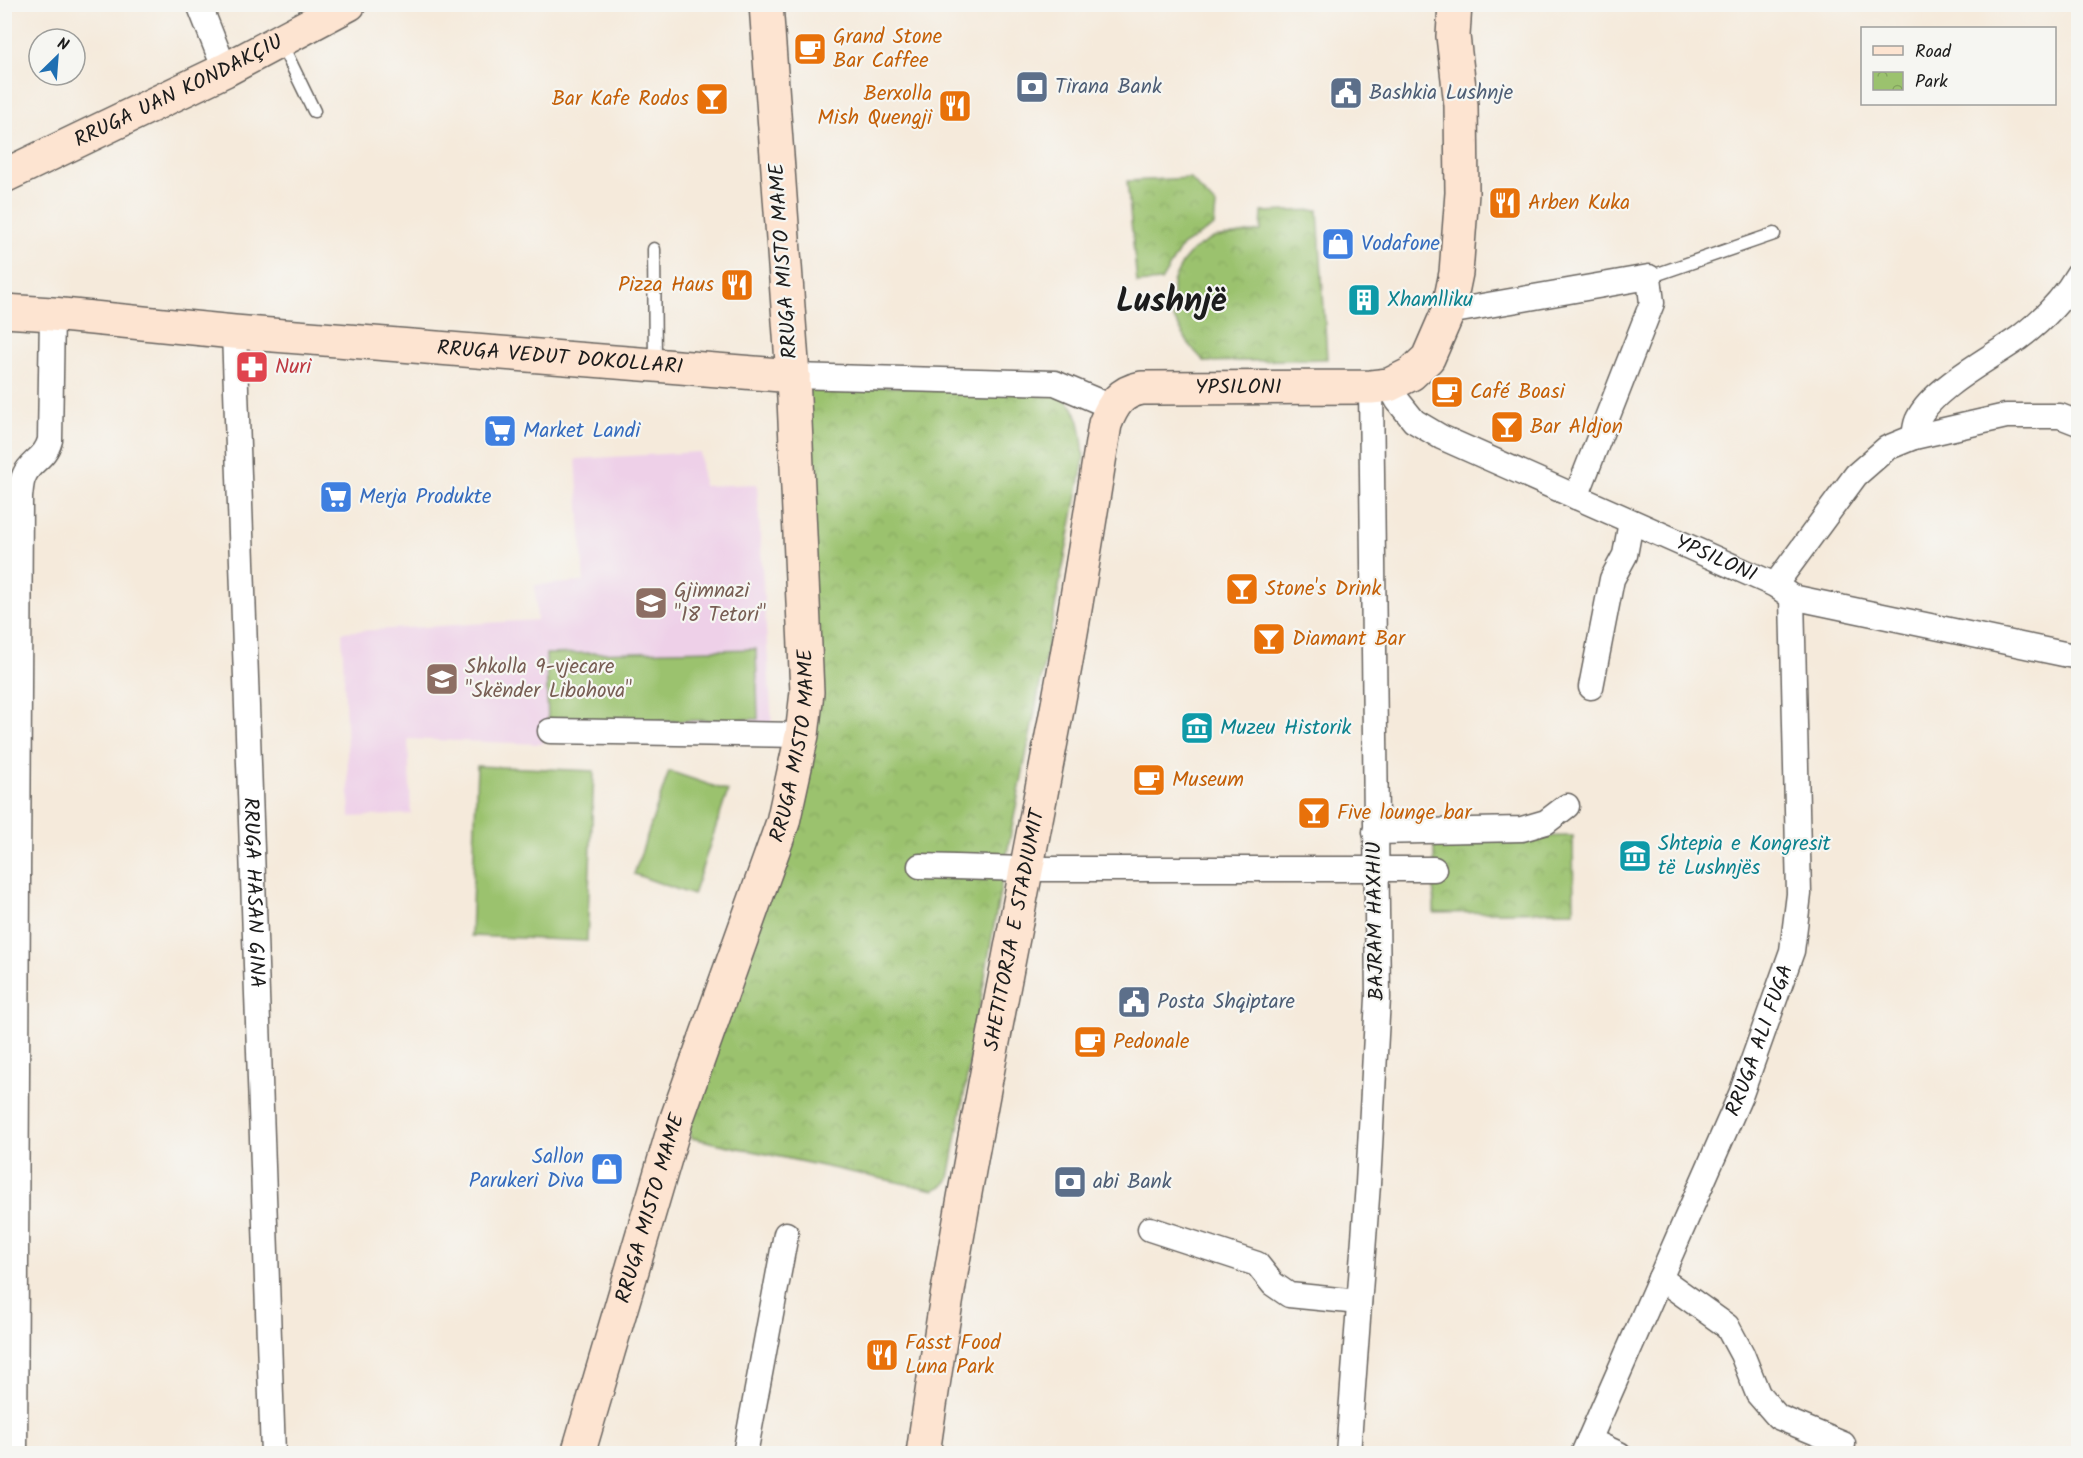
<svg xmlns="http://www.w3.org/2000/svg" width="2083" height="1458" font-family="Kalam,sans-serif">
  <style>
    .built { fill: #eed0e8 }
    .park { fill: url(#park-crowns); stroke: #5c6f45; stroke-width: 1.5 }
    .pitch { fill: #9bc26e; stroke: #5c6f45; stroke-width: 1.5 }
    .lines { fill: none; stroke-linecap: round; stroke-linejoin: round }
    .lane-casing { stroke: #68645f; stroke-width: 15 }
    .street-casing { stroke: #68645f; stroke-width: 27 }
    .secondary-casing { stroke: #68645f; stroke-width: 36 }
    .lane { stroke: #fff; stroke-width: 12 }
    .street { stroke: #fff; stroke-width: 24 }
    .secondary { stroke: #fde4d1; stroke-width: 33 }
    .labels { text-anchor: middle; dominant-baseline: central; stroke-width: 4.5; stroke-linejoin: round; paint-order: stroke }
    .food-label { font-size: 21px; fill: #c56008; stroke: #f6f6f2; text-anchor: start }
    .service-label { font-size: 21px; fill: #4e5e75; stroke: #f6f6f2; text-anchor: start }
    .street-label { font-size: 21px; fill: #1c1c1c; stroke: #f6f6f2 }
    .shop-label { font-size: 21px; fill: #366cbe; stroke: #f6f6f2; text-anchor: start }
    .culture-label { font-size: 21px; fill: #0d838f; stroke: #f6f6f2; text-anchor: start }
    .health-label { font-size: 21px; fill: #be3a42; stroke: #f6f6f2; text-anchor: start }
    .education-label { font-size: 21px; fill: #785e54; stroke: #f6f6f2; text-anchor: start }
    .town-label { font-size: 33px; font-weight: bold; fill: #1c1c1c; stroke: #f6f6f2 }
  </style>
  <defs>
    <pattern id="park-crowns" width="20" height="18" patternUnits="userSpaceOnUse" patternTransform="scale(1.5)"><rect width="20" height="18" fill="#9bc26e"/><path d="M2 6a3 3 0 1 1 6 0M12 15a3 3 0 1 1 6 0" fill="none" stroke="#85a65f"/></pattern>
  </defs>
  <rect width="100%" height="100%" fill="#f6f6f2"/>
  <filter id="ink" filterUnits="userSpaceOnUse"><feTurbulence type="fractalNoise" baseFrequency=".0167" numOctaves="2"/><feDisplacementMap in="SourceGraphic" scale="12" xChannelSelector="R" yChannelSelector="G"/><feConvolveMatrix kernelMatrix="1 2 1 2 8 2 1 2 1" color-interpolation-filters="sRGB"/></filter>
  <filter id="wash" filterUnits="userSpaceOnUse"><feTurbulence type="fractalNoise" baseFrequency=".008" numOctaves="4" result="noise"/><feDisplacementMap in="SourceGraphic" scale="24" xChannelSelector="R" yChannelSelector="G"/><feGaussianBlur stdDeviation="1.35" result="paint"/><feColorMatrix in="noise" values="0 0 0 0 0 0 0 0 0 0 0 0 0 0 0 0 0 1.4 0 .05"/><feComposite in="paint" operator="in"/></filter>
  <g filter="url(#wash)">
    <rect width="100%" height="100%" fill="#f5eadb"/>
    <path class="built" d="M700,452L703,486L757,484L772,726H544L543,744L408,739L411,814L350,817L342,632L537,620L535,585L584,582L576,459Z"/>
    <path class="park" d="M1190,178L1216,206L1214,226L1182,246L1161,281L1137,283L1127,181Z
      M1318,210L1327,359L1205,362L1190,346L1173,317V282L1182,263L1193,250L1213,238L1261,231L1262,212Z
      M1035,386C1044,389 1054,392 1062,397C1082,409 1082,439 1084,459L1004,869L949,1179L944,1185L934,1190L692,1138L686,1125L786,848L806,395L811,387Z
      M1573,836L1574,911L1434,913V838Z"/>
    <path class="pitch" d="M756,649L758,719L548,724L546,654Z
      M477,766L594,771L587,941L471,936Z
      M669,771L728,791L693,895L634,874Z"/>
  </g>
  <g filter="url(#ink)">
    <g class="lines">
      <g class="lane-casing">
        <path id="lane" d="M281,43L314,111
          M654,249L655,364
          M1649,277L1774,234"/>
      </g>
      <g class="street-casing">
        <g id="street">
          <path d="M199,4L225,70"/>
          <path d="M1448,312L1649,277L1652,303L1576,497"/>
          <path id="s1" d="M234,332L273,1454"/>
          <path d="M793,376L1055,383L1112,407"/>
          <path id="s2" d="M1389,385L1398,401L1414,421L1441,437L1775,585L1792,597L2078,657"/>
          <path d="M1914,437C1915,432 1915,424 1918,419C1933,388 1991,358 2019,338C2043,320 2063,300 2078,274"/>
          <path d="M1775,585L1856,475L1887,448L1914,437L2006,416H2060L2078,423"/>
          <path d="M1591,687L1612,579L1625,555L1631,522"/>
          <path d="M550,731L802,735"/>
          <path d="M1375,832L1522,829L1546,822L1567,806"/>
          <path d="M920,866L1025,869H1434"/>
          <path d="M1150,1229L1257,1264L1273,1284L1289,1295L1359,1302"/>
          <path d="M1660,1278L1727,1326L1742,1354L1758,1394L1778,1417L1843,1444"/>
          <path d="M1589,1440L1619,1454"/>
          <path d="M15,1454L20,497C21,490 21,482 24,476C30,461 45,459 50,440L52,314"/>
          <path d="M745,1454L786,1234"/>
          <path d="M1348,1454L1368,1184L1378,998L1371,387"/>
          <path id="s3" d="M1583,1454L1741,1094L1792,951L1799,894L1792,597"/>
        </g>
      </g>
      <g class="secondary-casing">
        <g id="secondary">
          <path id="s4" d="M4,176L225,70L349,4"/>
          <path id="s5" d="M4,311L52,314L234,332L793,376"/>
          <path id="s6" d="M578,1454L676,1121L783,822L802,735L807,692L793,376L766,4"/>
          <path id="s7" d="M923,1454C959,1195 1014,940 1062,683C1078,597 1091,510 1105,424C1113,404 1120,392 1142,388L1371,387L1389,385L1411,374L1428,358L1448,312L1456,273L1462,193L1461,105L1453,36L1455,4"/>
        </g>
      </g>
      <use href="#lane" class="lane"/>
      <use href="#street" class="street"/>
      <use href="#secondary" class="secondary"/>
    </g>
  </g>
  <defs>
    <g id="cafe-square" transform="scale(1.725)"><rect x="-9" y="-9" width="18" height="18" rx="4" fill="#e8710a" stroke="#f6f6f2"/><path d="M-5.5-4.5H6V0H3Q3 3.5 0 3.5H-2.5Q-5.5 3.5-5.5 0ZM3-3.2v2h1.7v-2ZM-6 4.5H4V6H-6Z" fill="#fff"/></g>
    <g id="bank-square" transform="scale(1.725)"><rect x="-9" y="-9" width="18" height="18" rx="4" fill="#5c6f8a" stroke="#f6f6f2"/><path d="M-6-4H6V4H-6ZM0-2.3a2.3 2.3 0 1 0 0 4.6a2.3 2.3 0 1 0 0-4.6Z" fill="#fff"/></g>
    <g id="civic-square" transform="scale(1.725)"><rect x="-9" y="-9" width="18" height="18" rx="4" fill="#5c6f8a" stroke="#f6f6f2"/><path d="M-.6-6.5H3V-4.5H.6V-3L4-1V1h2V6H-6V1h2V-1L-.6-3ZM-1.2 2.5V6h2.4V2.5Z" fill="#fff"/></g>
    <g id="bar-square" transform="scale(1.725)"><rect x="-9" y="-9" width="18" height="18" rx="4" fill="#e8710a" stroke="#f6f6f2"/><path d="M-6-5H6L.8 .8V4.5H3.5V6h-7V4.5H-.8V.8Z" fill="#fff"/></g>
    <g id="restaurant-square" transform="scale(1.725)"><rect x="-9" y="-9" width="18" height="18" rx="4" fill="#e8710a" stroke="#f6f6f2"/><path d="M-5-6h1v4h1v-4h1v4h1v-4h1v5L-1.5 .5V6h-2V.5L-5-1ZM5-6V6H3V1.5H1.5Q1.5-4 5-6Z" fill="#fff"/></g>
    <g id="shop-square" transform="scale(1.725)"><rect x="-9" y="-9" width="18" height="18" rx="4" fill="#3f7fe0" stroke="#f6f6f2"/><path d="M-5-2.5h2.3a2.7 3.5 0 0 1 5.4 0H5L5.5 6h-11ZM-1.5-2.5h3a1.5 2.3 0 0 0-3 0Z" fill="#fff"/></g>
    <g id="building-square" transform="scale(1.725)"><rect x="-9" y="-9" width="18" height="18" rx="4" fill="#0f9aa8" stroke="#f6f6f2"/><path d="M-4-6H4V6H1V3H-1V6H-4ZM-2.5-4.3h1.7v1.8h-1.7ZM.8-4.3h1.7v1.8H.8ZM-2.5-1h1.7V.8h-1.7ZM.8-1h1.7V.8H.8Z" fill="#fff"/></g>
    <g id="pharmacy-square" transform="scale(1.725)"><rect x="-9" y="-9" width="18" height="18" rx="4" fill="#e0444e" stroke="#f6f6f2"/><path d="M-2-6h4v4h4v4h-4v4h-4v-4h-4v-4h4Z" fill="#fff"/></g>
    <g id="supermarket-square" transform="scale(1.725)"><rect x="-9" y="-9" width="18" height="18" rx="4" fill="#3f7fe0" stroke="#f6f6f2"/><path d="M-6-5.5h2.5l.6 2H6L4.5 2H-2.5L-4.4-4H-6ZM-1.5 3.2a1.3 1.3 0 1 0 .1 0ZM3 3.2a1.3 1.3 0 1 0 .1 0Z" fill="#fff"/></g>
    <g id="school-square" transform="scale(1.725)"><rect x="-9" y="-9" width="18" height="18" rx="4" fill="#8d6e63" stroke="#f6f6f2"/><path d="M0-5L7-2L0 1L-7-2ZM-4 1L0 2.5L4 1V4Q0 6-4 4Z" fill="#fff"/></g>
    <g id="museum-square" transform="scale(1.725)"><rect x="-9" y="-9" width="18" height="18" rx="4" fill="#0f9aa8" stroke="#f6f6f2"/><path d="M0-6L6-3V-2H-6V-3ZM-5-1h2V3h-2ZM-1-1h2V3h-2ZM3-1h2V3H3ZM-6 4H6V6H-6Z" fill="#fff"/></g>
  </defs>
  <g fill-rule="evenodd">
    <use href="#cafe-square" x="810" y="49"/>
    <use href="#bank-square" x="1032" y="87"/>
    <use href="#civic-square" x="1346" y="93"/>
    <use href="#bar-square" x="712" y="99"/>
    <use href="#restaurant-square" x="955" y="106"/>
    <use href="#restaurant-square" x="1505" y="203"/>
    <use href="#shop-square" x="1338" y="244"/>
    <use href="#restaurant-square" x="737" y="285"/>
    <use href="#building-square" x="1364" y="300"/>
    <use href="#pharmacy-square" x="252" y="367"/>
    <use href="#cafe-square" x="1447" y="392"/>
    <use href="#bar-square" x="1507" y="427"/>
    <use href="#supermarket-square" x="500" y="431"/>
    <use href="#supermarket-square" x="336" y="497"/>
    <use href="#bar-square" x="1242" y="589"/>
    <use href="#school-square" x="651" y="603"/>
    <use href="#bar-square" x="1269" y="639"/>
    <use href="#school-square" x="442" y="679"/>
    <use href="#museum-square" x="1197" y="728"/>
    <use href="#cafe-square" x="1149" y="780"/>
    <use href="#bar-square" x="1314" y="813"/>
    <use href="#museum-square" x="1635" y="856"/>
    <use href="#civic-square" x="1134" y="1002"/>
    <use href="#cafe-square" x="1090" y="1042"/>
    <use href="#shop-square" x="607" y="1169"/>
    <use href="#bank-square" x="1070" y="1182"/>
    <use href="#restaurant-square" x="882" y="1355"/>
  </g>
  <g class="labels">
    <g class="food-label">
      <text x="833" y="37">Grand Stone<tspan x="833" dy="24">Bar Caffee</tspan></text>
      <text x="932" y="94" text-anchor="end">Berxolla<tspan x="932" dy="24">Mish Quengji</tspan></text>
      <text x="689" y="99" text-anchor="end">Bar Kafe Rodos</text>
      <text x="1528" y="203">Arben Kuka</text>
      <text x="714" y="285" text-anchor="end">Pizza Haus</text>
      <text x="1470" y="392">Café Boasi</text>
      <text x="1530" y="427">Bar Aldjon</text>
      <text x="1265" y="589">Stone's Drink</text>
      <text x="1292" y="639">Diamant Bar</text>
      <text x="1172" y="780">Museum</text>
      <text x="1337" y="813">Five lounge bar</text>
      <text x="1113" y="1042">Pedonale</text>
      <text x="905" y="1343">Fasst Food<tspan x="905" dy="24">Luna Park</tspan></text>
    </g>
    <g class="service-label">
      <text x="1055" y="87">Tirana Bank</text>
      <text x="1369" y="93">Bashkia Lushnje</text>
      <text x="1157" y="1002">Posta Shqiptare</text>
      <text x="1093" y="1182">abi Bank</text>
    </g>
    <g class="street-label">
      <text stroke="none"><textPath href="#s4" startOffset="194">RRUGA UAN KONDAKÇIU</textPath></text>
      <text transform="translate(784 261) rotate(-94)">RRUGA MISTO MAME</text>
      <text stroke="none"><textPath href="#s5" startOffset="558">RRUGA VEDUT DOKOLLARI</textPath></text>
      <text stroke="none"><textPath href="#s7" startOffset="1197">YPSILONI</textPath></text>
      <text stroke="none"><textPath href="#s2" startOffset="376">YPSILONI</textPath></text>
      <text stroke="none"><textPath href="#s6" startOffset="742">RRUGA MISTO MAME</textPath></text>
      <text stroke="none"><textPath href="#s1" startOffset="561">RRUGA HASAN GINA</textPath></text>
      <text transform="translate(1376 921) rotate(-91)">BAJRAM HAXHIU</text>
      <text stroke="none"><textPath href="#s7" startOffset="532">SHETITORJA E STADIUMIT</textPath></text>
      <text stroke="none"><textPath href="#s3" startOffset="450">RRUGA ALI FUGA</textPath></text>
      <text stroke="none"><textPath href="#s6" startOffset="256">RRUGA MISTO MAME</textPath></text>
    </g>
    <g class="shop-label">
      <text x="1361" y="244">Vodafone</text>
      <text x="523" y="431">Market Landi</text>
      <text x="359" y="497">Merja Produkte</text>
      <text x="584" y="1157" text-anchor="end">Sallon<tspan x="584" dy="24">Parukeri Diva</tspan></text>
    </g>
    <g class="culture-label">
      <text x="1387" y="300">Xhamlliku</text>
      <text x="1220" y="728">Muzeu Historik</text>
      <text x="1658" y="844">Shtepia e Kongresit<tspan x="1658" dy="24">të Lushnjës</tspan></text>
    </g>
    <g class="health-label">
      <text x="275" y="367">Nuri</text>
    </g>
    <g class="education-label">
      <text x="674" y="591">Gjimnazi<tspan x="674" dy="24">"18 Tetori"</tspan></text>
      <text x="465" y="667">Shkolla 9-vjecare<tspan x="465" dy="24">"Skënder Libohova"</tspan></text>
    </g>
    <g class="town-label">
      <text x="1171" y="302">Lushnjë</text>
    </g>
  </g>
  <rect width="2083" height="1458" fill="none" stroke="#f6f6f2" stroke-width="24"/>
  <rect x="1861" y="27" width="195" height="78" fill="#f6f6f2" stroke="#9f9f9c" stroke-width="1.5"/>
  <rect x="1873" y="46" width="30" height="9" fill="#fde4d1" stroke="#9f9f9c" stroke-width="1.5"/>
  <text x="1915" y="57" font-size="18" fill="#1c1c1c">Road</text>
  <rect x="1873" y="72" width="30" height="18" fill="url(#park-crowns)" stroke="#9f9f9c" stroke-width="1.5"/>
  <text x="1915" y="87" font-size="18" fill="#1c1c1c">Park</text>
  <g transform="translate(57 57) rotate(25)"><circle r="28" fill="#f6f6f2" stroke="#9f9f9c" stroke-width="1.5"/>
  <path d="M0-4.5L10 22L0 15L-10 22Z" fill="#1f6fb2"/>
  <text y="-9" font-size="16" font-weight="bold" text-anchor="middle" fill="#1c1c1c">N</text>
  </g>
</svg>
